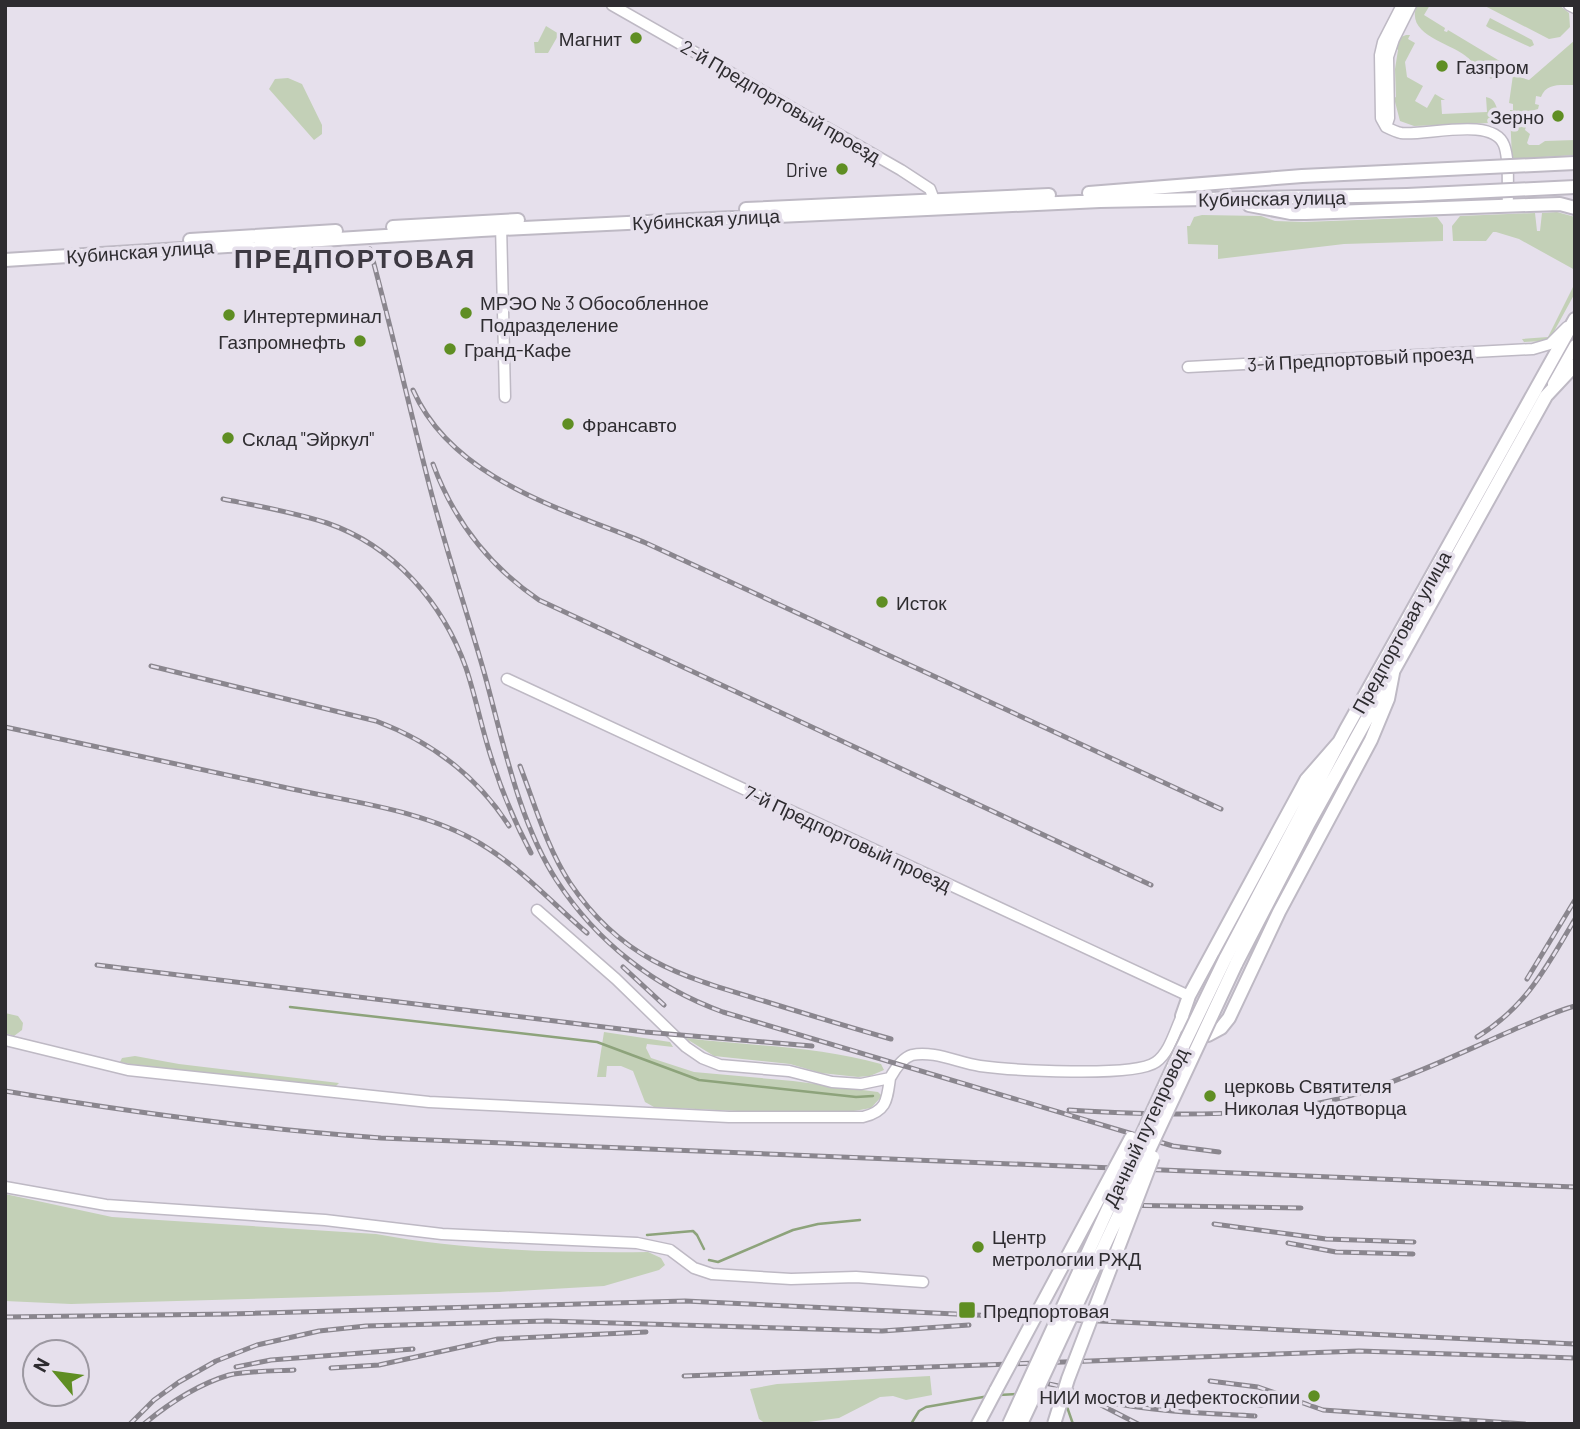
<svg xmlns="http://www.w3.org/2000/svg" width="1580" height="1429" font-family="Barlow,sans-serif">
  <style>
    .green { fill: #c3d0b7 }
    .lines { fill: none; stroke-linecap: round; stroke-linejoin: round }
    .stream { stroke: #8da37b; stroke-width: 2.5 }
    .minor-casing { stroke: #beb9c4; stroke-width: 13 }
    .major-casing { stroke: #beb9c4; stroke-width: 16 }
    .minor { stroke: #fff; stroke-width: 10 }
    .major { stroke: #fff; stroke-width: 12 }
    .rail-casing { stroke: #8a868e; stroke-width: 5 }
    .rail { stroke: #e6e0ec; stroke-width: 2.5; stroke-dasharray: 8; stroke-linecap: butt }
    .major-bridge-casing { stroke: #beb9c4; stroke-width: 16; stroke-linecap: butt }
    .major-bridge { stroke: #fff; stroke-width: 12 }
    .poi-dot { fill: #5f8e23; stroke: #e6e0ec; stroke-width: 2.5 }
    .labels { text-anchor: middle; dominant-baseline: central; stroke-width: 7; stroke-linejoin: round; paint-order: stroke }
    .poi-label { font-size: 19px; fill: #2e2c30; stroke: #e6e0ec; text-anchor: start }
    .street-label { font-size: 19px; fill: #2e2c30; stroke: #e6e0ec }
    .district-label { font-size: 26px; font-weight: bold; letter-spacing: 2px; fill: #3d3942; stroke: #e6e0ec }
  </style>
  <rect width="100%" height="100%" fill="#e6e0ec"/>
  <path class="green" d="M1417,5H1430L1424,15L1445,28L1444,31L1447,32L1448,30L1508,66L1513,75L1529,80L1575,40L1573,85C1560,85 1546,83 1541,97L1536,96L1535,104L1539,105L1538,109L1531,111L1525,130L1530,134L1527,143L1529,145H1539L1545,141L1575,140V155L1512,159L1510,113V110H1513V104L1509,103L1513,75L1500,67L1491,79L1485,72L1483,75C1475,70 1475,63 1468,58C1453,43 1404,36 1417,5Z
    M1483,5H1559L1569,13L1570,27L1560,37L1549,39Z
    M1490,18L1532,40L1534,45L1530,47L1489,28L1486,26Z
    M546,26L559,34L548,53H535L534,42H538Z
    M1406,35H1410L1408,39L1415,43L1405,62L1407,77L1423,86L1415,101L1427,108L1435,94L1445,100H1441L1442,114L1487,112L1486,97C1496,99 1495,106 1499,112L1489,123L1414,126L1400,121L1394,98L1396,97L1395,69L1398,50L1396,48L1399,38Z
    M288,78L302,84L322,125V134L314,140L269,89L275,79Z
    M1557,212L1575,217V270L1519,239L1496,232H1493L1486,241H1453L1452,226L1460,216L1535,213L1537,231H1540L1542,213Z
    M1202,215L1261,216L1275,221L1304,222L1437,217L1443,225V241L1344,244L1218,259V245L1188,244L1187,226H1190L1194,217Z
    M1575,283V293L1551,337L1543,341L1524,342L1522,339L1548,337Z
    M5,1013L18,1016L23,1023L22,1030L14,1036L5,1033Z
    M604,1032L670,1042L673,1047L647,1044L646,1048L651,1058L694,1072L793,1081L878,1092L882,1096L871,1108L854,1111L798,1114L654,1107L645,1102L633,1071L621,1066H607L606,1077H597Z
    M685,1038C750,1046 817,1046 881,1064L884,1070L870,1076L858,1077L821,1073L790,1064L714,1056Z
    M135,1056L179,1064L339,1083L335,1087L318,1086L145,1067L120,1062L122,1058Z
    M5,1194L112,1217L376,1234C463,1250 558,1253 648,1252L661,1258L665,1265L659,1270L604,1286L499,1292L71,1304L5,1301Z
    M930,1376L932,1395L906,1400L893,1396L880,1397L839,1418L793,1424H766L759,1419L750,1389L777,1384Z"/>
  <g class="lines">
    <path class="stream" d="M290,1007L597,1042L699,1080L856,1097L873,1096
      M647,1235L693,1231L697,1235L704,1249
      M709,1260L718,1262L793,1230L818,1224L860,1220
      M1041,1393L1059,1396
      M999,1395L1017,1394
      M1066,1404L1073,1424
      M911,1424L919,1411L926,1407L989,1396"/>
    <g class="minor-casing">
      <path id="minor" d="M612,5L901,170L930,189L936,205
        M1402,5L1383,42L1380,55L1381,118L1386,127C1390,129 1396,132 1401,133C1426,136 1493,116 1504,145C1510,160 1507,188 1508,205
        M1569,5L1575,8
        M1386,127L1389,118L1388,57L1394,39L1411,5
        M501,224L505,397
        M1188,367L1533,349L1550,344L1567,327
        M1553,384L1575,345
        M507,679L1189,996
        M537,910L616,979L686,1047L702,1058L720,1065L789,1071L832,1082L861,1084L890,1078C895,1069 902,1058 912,1055C933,1050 959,1063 980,1066C1010,1070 1134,1078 1156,1062C1170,1052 1175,1030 1182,1016
        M5,1040L128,1070L429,1102L729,1117H863C887,1111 887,1100 890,1078
        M5,1187L106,1205L325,1220L442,1234L637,1243L670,1250L694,1268L712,1274L791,1279L856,1277L923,1282"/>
    </g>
    <g class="major-casing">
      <path id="major" d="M1089,193L1302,176L1406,171
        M1249,205L1291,213H1306L1529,205L1560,204L1575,208
        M746,209L1049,195
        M393,227L518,220
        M190,240L336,231
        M5,260L481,230L648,222L1100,201L1407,195
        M1340,741L1306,780L1189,996L1182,1016L1186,1027L1208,1035L1221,1028L1229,1018L1279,912L1371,740L1388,699L1393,673
        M1225,959L1345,731L1575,319
        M1236,964L1309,823L1546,396L1575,365
        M978,1424L996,1390"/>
    </g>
    <use href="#minor" class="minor"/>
    <use href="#major" class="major"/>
    <g class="rail-casing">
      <path id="rail" d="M370,249C391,327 409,406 429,484C445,547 466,609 484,672C503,740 518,821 557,881C597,942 654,987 723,1012L1173,1146L1219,1152
        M413,390C453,480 563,509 646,543L1221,809
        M433,464C454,521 489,566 539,600L1151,885
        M223,499C258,506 293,512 327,523C394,546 443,603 466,668C476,698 482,730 492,760C502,792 515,823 531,853
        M151,666L376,721C432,742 477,776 509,826
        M5,727C101,748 197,769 292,789C353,802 427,811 481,844C521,868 552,903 587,933
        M520,766C535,805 547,848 570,883C622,960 680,976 764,1001C806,1014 849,1027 891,1039
        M97,965L645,1032L812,1046
        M623,967L664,1005
        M1527,979L1575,900
        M1477,1037C1526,1007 1546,968 1575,919
        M5,1091C129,1112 255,1129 381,1138L1575,1187
        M1069,1110C1162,1116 1283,1120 1372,1089C1422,1072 1471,1048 1520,1027C1538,1020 1556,1011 1575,1006
        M1112,1205L1301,1208
        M1214,1224L1326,1239L1414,1242
        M1288,1243L1336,1252L1413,1254
        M5,1317L230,1314L685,1301L1575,1344
        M236,1367L271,1360L413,1349
        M331,1368L379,1365L498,1339L646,1332
        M684,1376L1359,1351L1575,1358
        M1210,1381L1258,1387L1323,1410L1525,1424
        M1034,1382C1062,1383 1082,1397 1108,1402C1156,1412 1206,1413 1255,1416
        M1158,1402L1190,1400L1262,1405
        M1101,1405L1138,1424
        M130,1424L154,1400L179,1382L216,1361L257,1345L319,1331L366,1326L547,1321L882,1331L969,1325
        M144,1424C168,1404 199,1384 229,1375C245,1371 276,1371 294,1370"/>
    </g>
    <use href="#rail" class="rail"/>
    <g class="major-bridge-casing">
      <path id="major-bridge" d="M1406,171L1575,163
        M1407,195L1575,187
        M996,1390L1131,1138
        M1009,1424L1174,1065L1225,959
        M1021,1424L1236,964
        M1054,1424L1068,1379L1153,1157"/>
    </g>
    <use href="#major-bridge" class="major-bridge"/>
  </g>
  <g class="poi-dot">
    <circle cx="636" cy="38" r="7"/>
    <circle cx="1442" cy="66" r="7"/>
    <circle cx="1558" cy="116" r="7"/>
    <circle cx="842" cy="169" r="7"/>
    <circle cx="466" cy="313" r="7"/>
    <circle cx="229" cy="315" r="7"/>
    <circle cx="360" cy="341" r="7"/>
    <circle cx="450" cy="349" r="7"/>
    <circle cx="568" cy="424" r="7"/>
    <circle cx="228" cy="438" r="7"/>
    <circle cx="882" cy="602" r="7"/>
    <circle cx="1210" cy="1096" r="7"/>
    <circle cx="978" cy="1247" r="7"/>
    <rect x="958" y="1301" width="18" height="18" rx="3.5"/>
    <circle cx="1314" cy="1396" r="7"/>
  </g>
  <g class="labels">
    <g class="poi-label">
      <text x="622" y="38" text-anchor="end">Магнит</text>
      <text x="1456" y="66">Газпром</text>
      <text x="1544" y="116" text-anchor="end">Зерно</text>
      <text x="828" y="169" text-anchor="end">Drive</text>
      <text x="480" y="302">МРЭО № 3 Обособленное<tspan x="480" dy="22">Подразделение</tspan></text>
      <text x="243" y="315">Интертерминал</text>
      <text x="346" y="341" text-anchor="end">Газпромнефть</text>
      <text x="464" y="349">Гранд-Кафе</text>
      <text x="582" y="424">Франсавто</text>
      <text x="242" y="438">Склад "Эйркул"</text>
      <text x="896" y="602">Исток</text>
      <text x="1224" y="1085">церковь Святителя<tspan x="1224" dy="22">Николая Чудотворца</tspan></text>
      <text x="992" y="1236">Центр<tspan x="992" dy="22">метрологии РЖД</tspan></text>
      <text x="983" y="1310">Предпортовая</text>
      <text x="1300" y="1396" text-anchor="end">НИИ мостов и дефектоскопии</text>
    </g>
    <g class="street-label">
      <text transform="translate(781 101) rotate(30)">2-й Предпортовый проезд</text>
      <text transform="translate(1272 198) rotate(-1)">Кубинская улица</text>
      <text transform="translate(706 219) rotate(-3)">Кубинская улица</text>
      <text transform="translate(140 251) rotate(-4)">Кубинская улица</text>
      <text transform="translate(1360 358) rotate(-3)">3-й Предпортовый проезд</text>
      <text transform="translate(1401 632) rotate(-61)">Предпортовая улица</text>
      <text transform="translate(848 838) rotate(25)">7-й Предпортовый проезд</text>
      <text transform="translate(1145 1127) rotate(-65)">Дачный путепровод</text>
    </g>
    <g class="district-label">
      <text x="355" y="257">ПРЕДПОРТОВАЯ</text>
    </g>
  </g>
  <rect width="1580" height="1429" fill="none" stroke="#2e2c30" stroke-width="14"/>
  <g transform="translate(56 1373) rotate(299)"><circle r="33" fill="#e6e0ec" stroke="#9c98a1" stroke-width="2"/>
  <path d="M0-5L12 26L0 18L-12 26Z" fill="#5f8e23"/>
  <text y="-10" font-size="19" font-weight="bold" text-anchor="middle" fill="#2e2c30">N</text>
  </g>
</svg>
